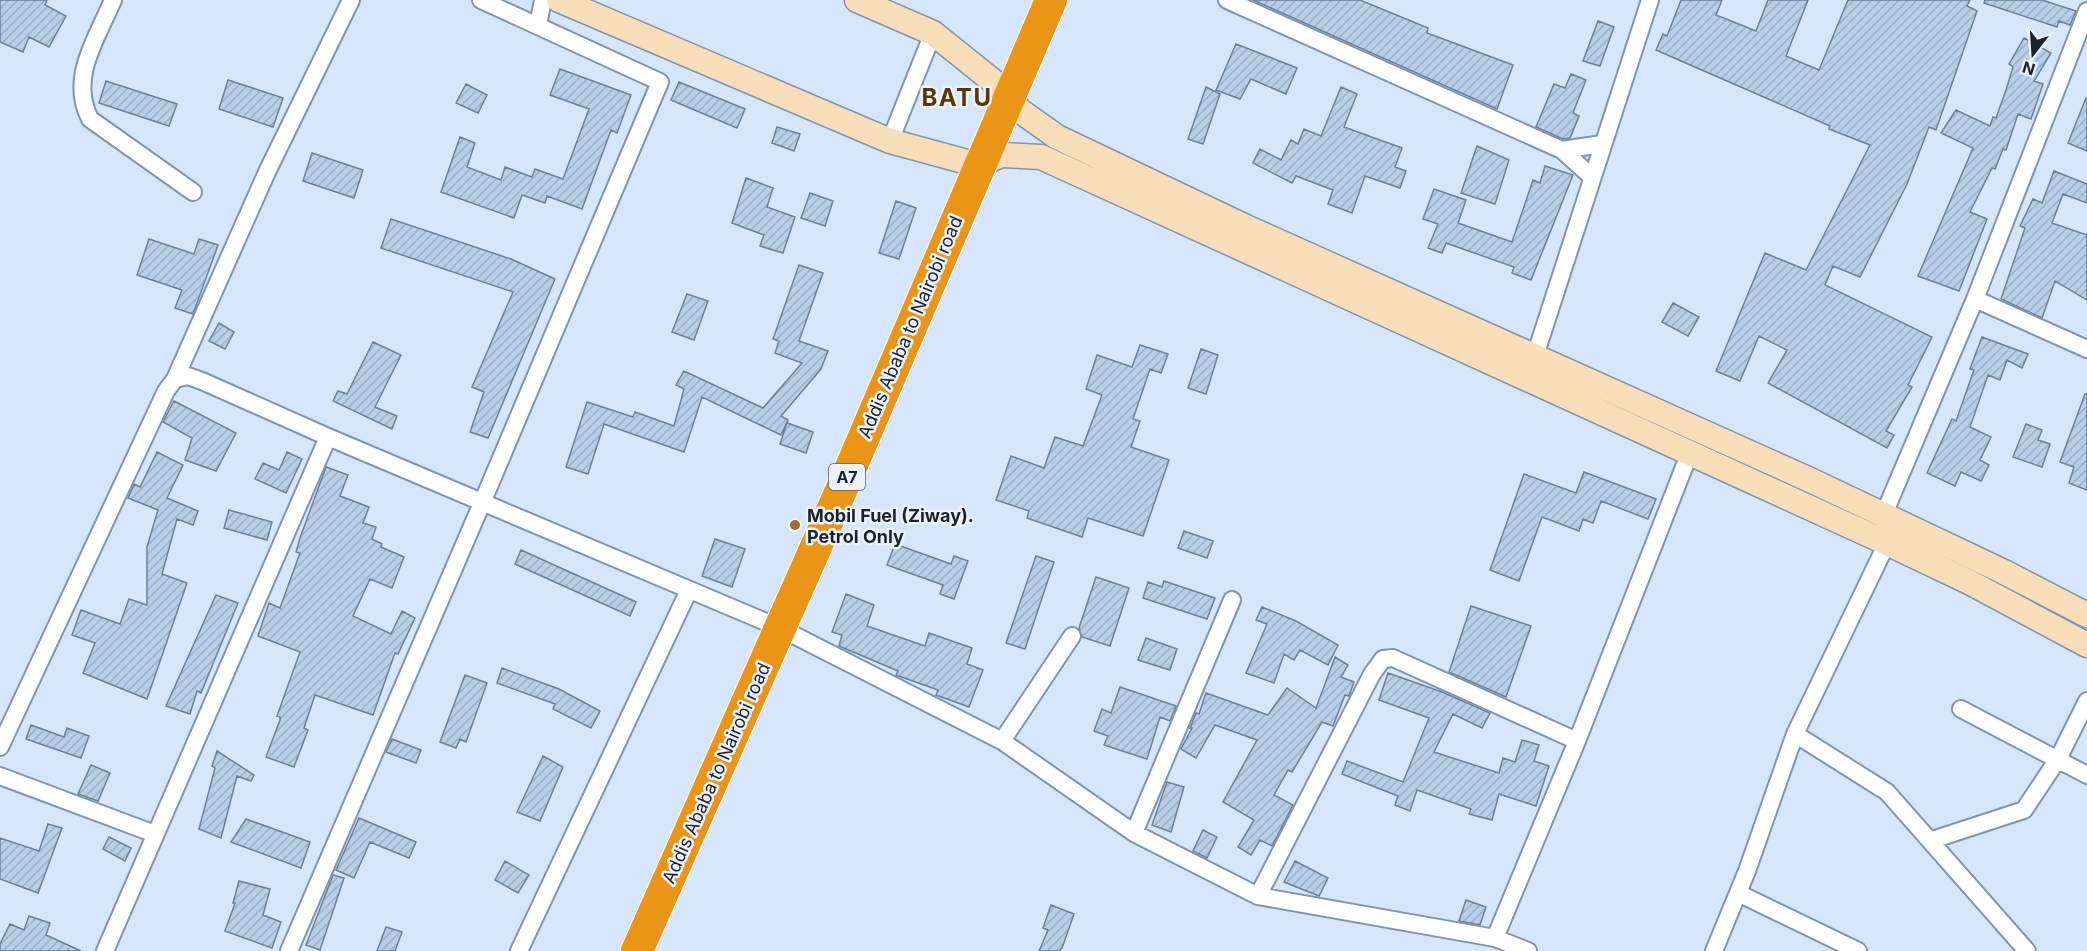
<svg xmlns="http://www.w3.org/2000/svg" width="2087" height="951" font-family="Inter,sans-serif">
  <style>
    .building { fill: url(#building-hatch); stroke: #6d8099; stroke-width: 1.5 }
    .lines { fill: none; stroke-linecap: round; stroke-linejoin: round }
    .street-casing { stroke: #8195af; stroke-width: 20 }
    .secondary-casing { stroke: #8195af; stroke-width: 27 }
    .highway-casing { stroke: #fff; stroke-width: 34 }
    .street { stroke: #fff; stroke-width: 16 }
    .secondary { stroke: #f9dfb9; stroke-width: 24 }
    .highway { stroke: #ea9515; stroke-width: 32 }
    .poi-dot { fill: #a46d28; stroke: #eaf3fe; stroke-width: 2 }
    .labels { text-anchor: middle; dominant-baseline: central; stroke-width: 5; stroke-linejoin: round; paint-order: stroke }
    .shield { fill: #eaf3fe; stroke: #58616b; stroke-width: 1.5 }
    .shield-label { font-size: 16px; font-weight: bold; fill: #1a222c }
    .street-label { font-size: 18px; fill: #1a222c; stroke: #eaf3fe }
    .poi-label { font-size: 18px; font-weight: bold; fill: #1a222c; stroke: #eaf3fe; text-anchor: start }
    .district-label { font-size: 24px; font-weight: bold; letter-spacing: 1.5px; fill: #5c3702; stroke: #eaf3fe }
  </style>
  <defs>
    <pattern id="building-hatch" width="6" height="6" patternUnits="userSpaceOnUse" patternTransform="scale(1.5)"><rect width="6" height="6" fill="#b8cde7"/><path d="M-1 1l2-2M0 6l6-6M5 7l2-2" fill="none" stroke="#9eb0c6"/></pattern>
  </defs>
  <rect width="100%" height="100%" fill="#d5e6fd"/>
  <path class="building" d="M0,0H47L45,5L66,16L49,47L29,37L23,52L0,42Z
    M1253,0H1360L1428,28L1427,33L1513,65L1497,109Z
    M1681,0H1722L1716,15L1756,31L1768,0H1808L1786,56L1819,70L1848,0H1970L1967,6L1977,11L1936,130L1929,127L1907,184L1860,277L1833,266L1825,285L1932,337L1908,385L1912,387L1886,431L1894,435L1887,448L1768,383L1787,350L1759,336L1740,381L1716,371L1765,253L1806,270L1870,145L1829,129L1830,126L1656,50L1663,34L1667,36Z
    M1985,0H2042L2076,11L2070,25L2059,21L2057,27L1984,3Z
    M1598,21L1614,27L1600,66L1583,61Z
    M2024,38L2051,53L2034,81L2043,84L2031,119L2018,114L2006,150L2003,149L1995,169L1992,168L1970,212L1987,219L1959,291L1918,276L1973,148L1941,133L1956,110L1990,126L1993,117L1996,118L2006,90L2013,67L2009,64Z
    M1236,44L1297,68L1286,94L1251,79L1240,99L1216,90Z
    M560,69L631,95L617,133L611,130L582,209L547,196L545,203L522,195L514,218L441,192L460,137L475,143L467,167L501,180L505,167L532,177L535,169L563,179L589,109L550,95Z
    M1571,74L1586,80L1573,113L1579,116L1570,138L1563,139L1536,127L1554,84L1565,88Z
    M228,80L283,98L273,127L219,109Z
    M106,81L177,104L169,126L99,103Z
    M679,82L745,109L737,128L671,100Z
    M466,84L487,95L478,113L456,103Z
    M1206,87L1220,94L1203,144L1188,139Z
    M1341,87L1357,94L1344,127L1402,148L1395,167L1406,171L1400,188L1365,176L1352,213L1328,204L1333,190L1296,176L1292,183L1253,163L1260,149L1281,160L1291,140L1298,144L1304,129L1321,136Z
    M2086,98L2087,99V151L2068,143Z
    M777,127L800,134L794,151L772,143Z
    M1477,146L1509,160L1495,204L1461,193Z
    M312,153L363,170L354,198L303,181Z
    M1545,166L1573,175L1531,280L1512,273L1514,267L1446,243L1442,253L1428,248L1438,224L1423,219L1434,189L1466,200L1458,223L1512,242L1533,180L1540,183Z
    M2054,171L2087,184V203L2063,194L2052,223L2087,235V300L2055,281L2042,318L2001,299L2025,228L2020,226L2033,199L2042,203Z
    M746,178L773,188L767,207L795,217L783,253L760,246L764,235L732,223Z
    M810,193L833,201L825,226L801,218Z
    M896,201L916,208L899,259L879,253Z
    M391,219L511,259L555,279L488,438L470,432L484,392L472,387L513,292L381,248Z
    M149,239L194,254L199,239L218,245L193,314L175,308L182,290L137,275Z
    M799,265L823,273L799,341L828,351L821,369L781,416L788,420L781,435L702,397L684,452L604,424L588,474L566,467L587,402L633,417L635,412L674,426L684,389L676,385L684,371L763,408L802,363L775,353L779,341L773,339Z
    M687,294L708,301L694,340L672,332Z
    M1673,303L1699,317L1688,336L1662,322Z
    M219,323L234,332L225,349L209,341Z
    M1982,337L2028,354L2022,368L2007,360L2000,380L1988,375L1970,427L1991,437L1980,460L1989,465L1981,481L1961,472L1955,486L1927,473L1952,419L1956,421L1974,370L1970,369Z
    M373,342L401,355L375,407L397,416L392,429L333,401L338,391L347,394Z
    M1140,345L1168,354L1161,373L1150,369L1133,419L1140,421L1131,447L1169,460L1143,536L1088,518L1082,537L1027,518L1029,511L996,500L1011,456L1044,468L1055,437L1083,446L1102,395L1086,389L1097,355L1132,367Z
    M1201,349L1218,355L1206,394L1188,388Z
    M2085,394H2087V490L2069,483L2074,467L2060,462Z
    M174,401L236,433L216,471L185,460L192,438L163,422Z
    M787,423L813,432L806,453L780,444Z
    M2026,424L2042,430L2038,440L2050,444L2042,467L2013,457Z
    M157,452L183,465L167,498L198,511L193,525L177,519L162,574L187,583L147,699L83,673L95,643L72,635L81,610L120,624L129,599L147,605V547L158,510L128,498L134,484L140,487Z
    M287,452L302,459L286,493L255,479L263,463L279,470Z
    M326,467L348,475L340,496L369,507L363,523L376,527L372,539L382,544L381,547L404,557L392,588L370,579L353,616L391,634L402,611L415,618L398,654L395,653L373,715L315,695L304,728L308,730L294,767L266,757L280,720V717L277,716L300,652L258,636L269,603L280,608L300,553L296,552L300,538Z
    M1584,472L1656,499L1648,519L1601,501L1593,523L1583,519L1579,531L1542,517L1519,581L1490,570L1524,474L1576,493Z
    M229,510L272,522L267,540L224,528Z
    M1184,531L1213,541L1207,558L1178,548Z
    M715,539L745,549L732,587L702,576Z
    M895,544L951,564L954,556L968,561L954,599L940,594L943,585L887,565Z
    M521,550L636,602L630,616L515,564Z
    M1036,556L1054,562L1025,649L1006,643Z
    M1096,577L1129,588L1110,646L1082,637L1079,628Z
    M1164,581L1215,598L1207,619L1143,598L1148,582L1162,587Z
    M846,594L874,605L867,626L925,646L929,633L972,648L967,664L983,670L969,707L936,695L938,690L896,675L898,671L839,646L842,635L832,632Z
    M216,595L238,603L201,693L197,691L190,714L166,706Z
    M1471,606L1531,626L1506,697L1449,672Z
    M1262,607L1296,621L1338,645L1328,665L1300,650L1294,660L1284,654L1274,683L1246,673L1267,624L1256,620Z
    M1146,638L1177,649L1170,670L1138,660Z
    M1335,657L1348,665L1341,677L1354,682L1349,696L1345,695L1333,726L1322,722L1292,772L1288,770L1274,795L1293,805L1272,846L1260,840L1251,855L1238,847L1254,820L1223,802L1257,740L1215,725L1196,758L1181,749L1192,728H1190L1196,713L1199,714L1206,693L1268,715L1287,688L1316,708Z
    M502,668L559,689L600,711L591,728L553,709L555,704L497,683Z
    M1388,673L1442,692L1490,713L1482,728L1453,714L1434,752L1499,773L1503,758L1515,762L1522,740L1539,745L1534,761L1549,766L1536,806L1499,794L1492,820L1469,814L1471,809L1417,790L1410,811L1395,805L1398,796L1342,774L1347,761L1403,782L1429,718L1379,700Z
    M465,675L487,683L466,742L460,739L456,748L440,742Z
    M1120,687L1176,706L1170,721L1160,717L1147,759L1104,745L1108,736L1094,731L1102,709L1111,713Z
    M31,725L64,737L67,728L89,736L81,758L26,739Z
    M392,739L421,750L416,763L386,752Z
    M217,751L254,775L251,781L237,776L221,838L199,829L215,768L212,766Z
    M543,756L563,767L540,821L517,812Z
    M91,765L110,773L98,801L78,794Z
    M1167,782L1184,787L1171,832L1152,825Z
    M359,818L416,842L409,858L370,842L354,878L336,870Z
    M246,819L310,842L301,868L231,842Z
    M48,824L62,828L38,893L0,879V838L39,851Z
    M1203,830L1217,837L1207,858L1193,851Z
    M109,837L131,848L125,861L103,849Z
    M505,861L529,875L518,893L495,880Z
    M1295,861L1328,878L1319,896L1284,882Z
    M333,875L344,878L320,950L306,945Z
    M239,881L270,889L263,915L281,922L272,948L225,931L235,903H233Z
    M1466,900L1486,907L1480,925L1459,921Z
    M1051,905L1074,914L1062,948L1059,951H1039L1048,930L1043,928Z
    M29,916L50,923L46,935L81,951H0V944L10,924L24,930Z
    M386,927L402,932L395,951H377Z"/>
  <g class="lines">
    <g class="street-casing">
      <path id="street" d="M113,0C96,40 69,78 90,119L193,192
        M1227,0L1562,150L1592,177
        M538,25L543,0
        M890,141L933,33
        M1562,150L1602,144
        M1975,299L2087,349
        M1527,360L1535,356L1650,0
        M175,379L188,376L202,381L328,437L780,628L1002,741L1134,833L1258,896L1495,938L1528,951
        M1961,709L2087,775
        M1795,734L1887,792L2027,951
        M1002,741L1072,636
        M0,747L166,391L175,379L267,172L351,0
        M0,776L155,834
        M1134,833L1232,600
        M1932,840L2024,810L2058,759L2087,701
        M1738,893L1858,951
        M1258,896L1372,674L1383,659L1393,658L1577,741
        M1495,938L1577,741L1690,452
        M105,951L328,437
        M289,951L482,503L660,82L481,0
        M519,951L689,590
        M1714,951L1747,871L1795,734L1887,543L1884,514L1975,299L2087,11"/>
    </g>
    <g class="secondary-casing">
      <path id="secondary" d="M559,0L890,141L978,165L1001,155L1041,157L1887,543L1969,582L2087,645
        M857,0L933,33L1009,94L1019,110L1057,137L1246,227L1808,479L2004,572L2087,615"/>
    </g>
    <g class="highway-casing">
      <path id="highway" d="M637,951L843,486L1051,0"/>
    </g>
    <use href="#street" class="street"/>
    <use href="#secondary" class="secondary"/>
    <use href="#highway" class="highway"/>
  </g>
  <circle class="poi-dot" cx="795" cy="525" r="6"/>
  <g class="labels">
    <rect class="shield" x="829" y="464" width="36" height="26" rx="4.5"/>
    <g class="shield-label">
      <text x="847" y="477">A7</text>
    </g>
    <g class="street-label">
      <text transform="translate(910 327) rotate(-67)">Addis Ababa to Nairobi road</text>
      <text transform="translate(716 773) rotate(-66)">Addis Ababa to Nairobi road</text>
    </g>
    <g class="poi-label">
      <text x="807" y="515">Mobil Fuel (Ziway).<tspan x="807" dy="21">Petrol Only</tspan></text>
    </g>
    <g class="district-label">
      <text x="957" y="97">BATU</text>
    </g>
  </g>
  <g transform="translate(2033 54) rotate(197)" stroke="#eaf3fe" stroke-width="4.5" paint-order="stroke">
  <path d="M0-4.5L10 22L0 15L-10 22Z" fill="#1a222c"/>
  <text y="-9" font-size="16" font-weight="bold" text-anchor="middle" fill="#1a222c">N</text>
  </g>
</svg>
